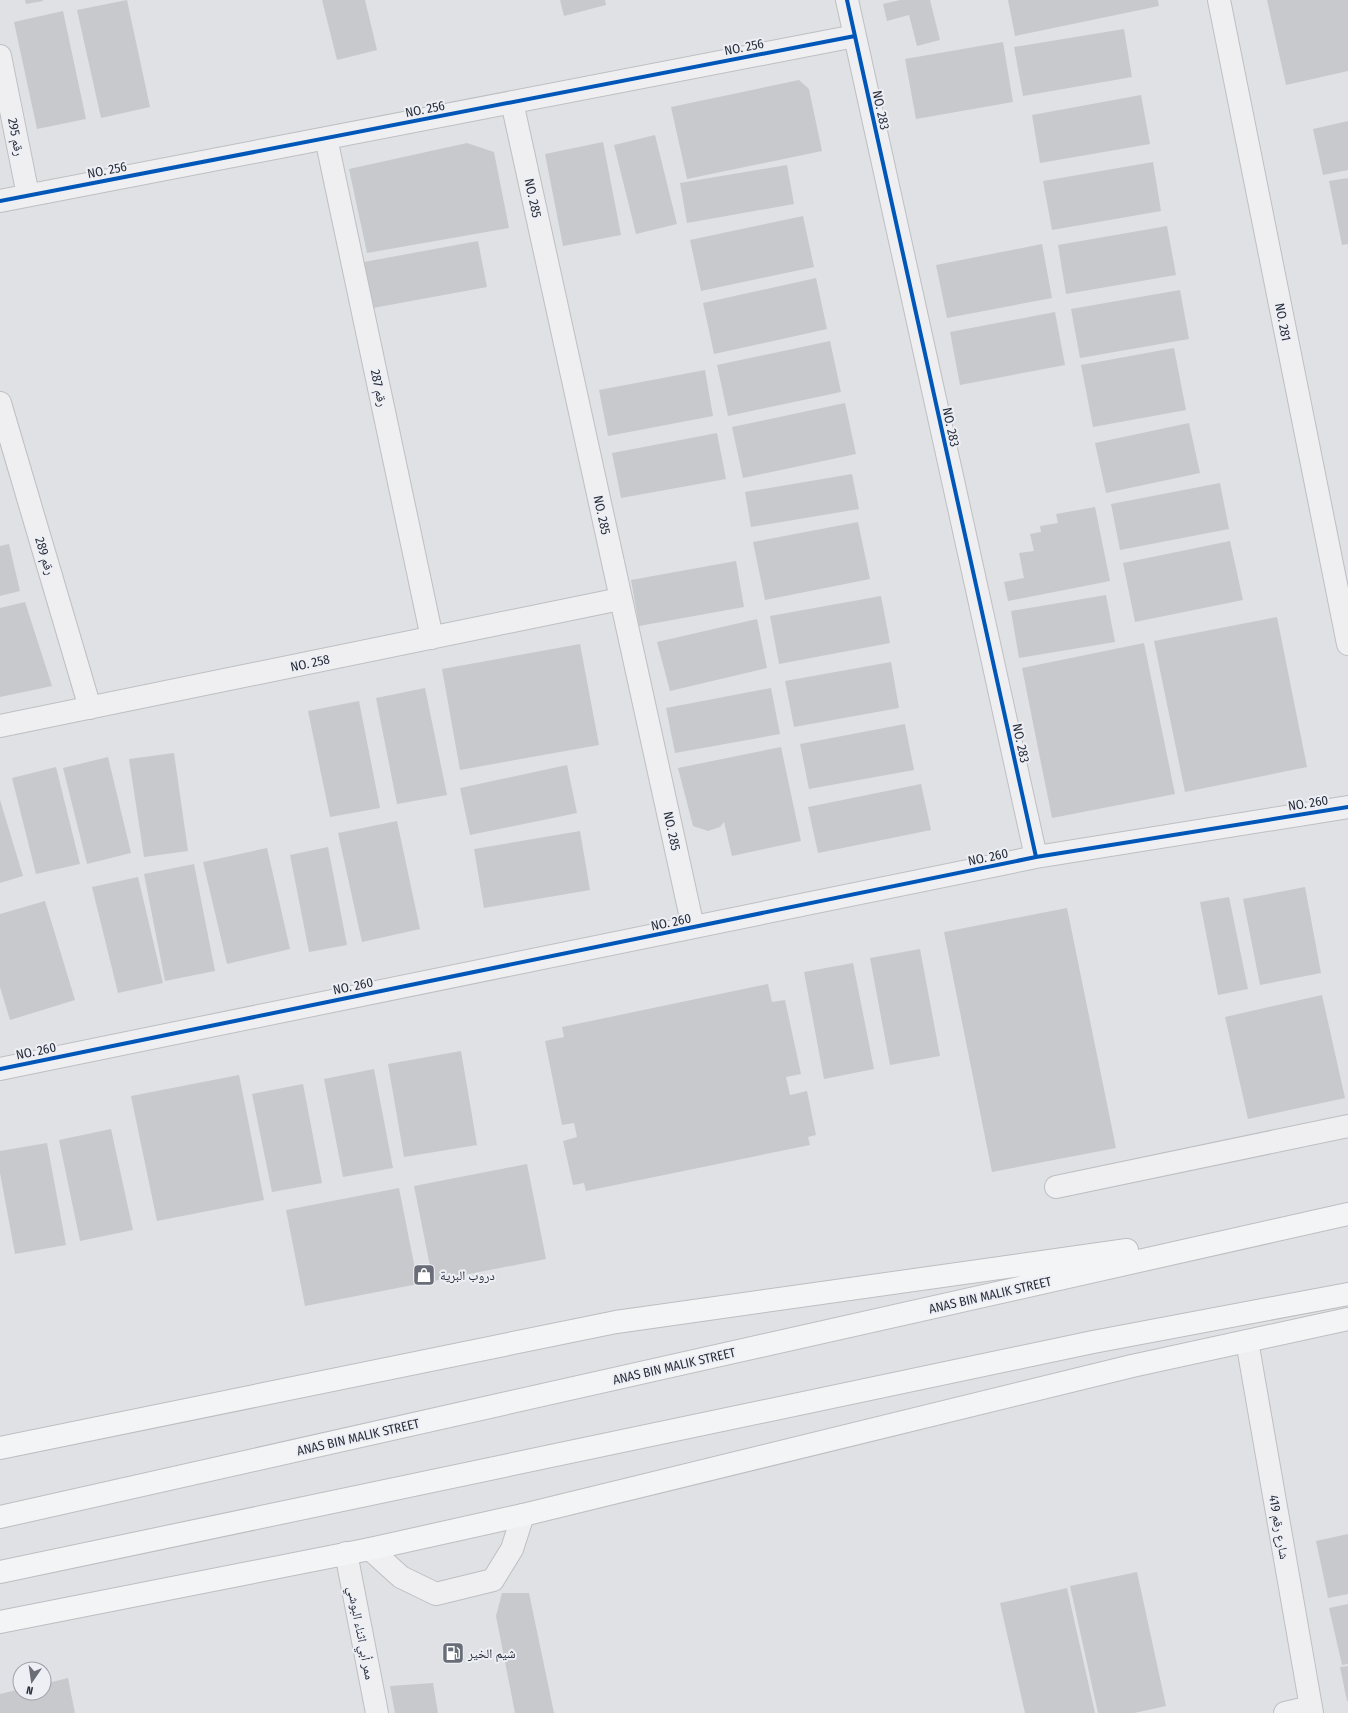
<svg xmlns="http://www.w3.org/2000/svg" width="1348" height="1713" font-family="'Fira Sans Condensed','Noto Naskh Arabic',sans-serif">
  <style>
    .building { fill: #c8c9cc }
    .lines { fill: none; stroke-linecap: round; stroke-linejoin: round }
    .minor-casing { stroke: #bdbfc2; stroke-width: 24 }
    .major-casing { stroke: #bcbec1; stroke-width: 24 }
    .minor { stroke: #efeff1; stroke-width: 22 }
    .major { stroke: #f3f4f5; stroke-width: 22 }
    .cycleway-casing { stroke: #edeff4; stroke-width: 6 }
    .cycleway { stroke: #0057b8; stroke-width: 4 }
    .labels { text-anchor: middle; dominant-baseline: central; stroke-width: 4; stroke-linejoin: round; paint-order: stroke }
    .street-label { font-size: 13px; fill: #282e3c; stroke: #edeff4 }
    .poi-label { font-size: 13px; fill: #282e3c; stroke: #edeff4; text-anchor: start }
  </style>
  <rect width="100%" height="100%" fill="#dfe1e4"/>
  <path class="building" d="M25,0H43V1L26,4Z
    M127,0L150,107L101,118L77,10Z
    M322,0H365L377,50L337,60Z
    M560,0H605L606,5L564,16Z
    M900,0H930L940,40L917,46L909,15L887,21L883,4Z
    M1008,0H1158L1159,6L1015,36Z
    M1267,0H1348V71L1286,85Z
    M63,11L86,119L37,129L14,22Z
    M1124,29L1132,77L1023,96L1014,47Z
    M1003,42L1013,102L916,119L905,59Z
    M799,80L809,89L822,151L687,179L671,107Z
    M1141,95L1150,144L1040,163L1032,115Z
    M1348,121V170L1323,175L1313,129Z
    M655,135L677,224L636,234L614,145Z
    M603,142L621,235L563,246L545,154Z
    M467,143L494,152L509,228L367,253L349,169Z
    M1153,162L1161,211L1052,230L1043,181Z
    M787,165L794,204L687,223L680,183Z
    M1348,178V244L1342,245L1329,181Z
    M803,216L814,267L701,291L690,240Z
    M1167,226L1176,275L1066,294L1058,245Z
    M478,241L487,287L373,308L364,262Z
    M1042,244L1052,298L947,318L936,265Z
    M816,278L827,329L714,354L703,303Z
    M1180,290L1189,339L1080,358L1071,309Z
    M1055,312L1065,365L960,385L950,332Z
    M830,341L841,392L728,416L717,365Z
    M1174,348L1186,410L1093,427L1081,365Z
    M705,370L713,416L608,436L599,390Z
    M845,403L856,454L743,478L732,427Z
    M1189,423L1200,473L1106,493L1095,443Z
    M717,433L726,479L621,498L612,453Z
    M852,474L859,509L751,527L745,492Z
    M1220,483L1229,529L1120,550L1111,504Z
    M1095,507L1110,581L1008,601L1004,582L1024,578L1019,553L1034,551L1030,534L1041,532L1040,526L1058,523L1056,514Z
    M858,522L870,579L765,600L753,542Z
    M1230,541L1243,600L1135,622L1123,563Z
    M9,544L20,591L0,596V546Z
    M736,561L744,607L639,626L631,580Z
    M1106,595L1115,642L1019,658L1011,611Z
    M881,596L890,643L779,664L770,616Z
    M25,602L52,686L0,697V608Z
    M1277,617L1307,767L1185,792L1154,641Z
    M757,619L767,668L670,691L657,642Z
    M1144,643L1175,794L1052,818L1022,668Z
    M580,644L599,745L460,770L442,669Z
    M891,662L899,708L794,727L785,681Z
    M425,688L447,795L397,804L376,698Z
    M771,688L780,734L675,753L666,708Z
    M359,701L380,808L330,817L308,711Z
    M905,724L914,770L809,789L800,744Z
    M781,747L801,841L732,856L724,822L720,827L708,831L693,826L678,768Z
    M174,753L188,851L144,857L129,759Z
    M108,757L131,853L87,864L63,768Z
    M567,765L577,813L470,835L460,788Z
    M56,767L80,864L36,874L12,778Z
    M921,784L931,830L818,853L808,807Z
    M0,800L23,876L0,883Z
    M397,821L420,929L362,942L338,833Z
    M580,831L590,890L484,908L474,849Z
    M328,847L347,945L309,952L290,855Z
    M267,848L290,949L227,964L203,862Z
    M194,864L215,971L165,981L144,874Z
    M138,877L163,983L118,993L92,887Z
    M1305,887L1321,973L1260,985L1243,899Z
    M1229,897L1248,989L1218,995L1200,902Z
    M45,901L75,1000L10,1020L0,987V914Z
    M1067,908L1116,1148L992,1172L944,932Z
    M920,949L940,1056L890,1065L870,958Z
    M853,963L874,1069L824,1079L804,972Z
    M768,984L772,1002L785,1000L801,1074L786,1077L790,1095L807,1091L816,1135L808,1137L810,1145L586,1191L584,1183L573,1185L563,1141L577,1137L574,1123L562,1125L545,1041L564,1037L562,1027Z
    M1322,995L1345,1098L1248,1119L1225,1017Z
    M461,1051L477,1145L404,1157L388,1064Z
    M374,1069L393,1168L343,1177L324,1079Z
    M239,1075L264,1200L157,1221L131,1096Z
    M303,1084L322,1183L272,1192L252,1094Z
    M111,1129L133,1230L80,1241L59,1140Z
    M47,1143L66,1245L15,1254L0,1173V1151Z
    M527,1164L546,1259L433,1281L414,1186Z
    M399,1188L418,1284L305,1306L286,1210Z
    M1348,1534V1594L1328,1598L1316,1541Z
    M1137,1572L1166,1706L1134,1713H1098L1070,1586Z
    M1067,1588L1095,1713H1025L1000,1603Z
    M502,1593H529L554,1713H515L496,1616Z
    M1348,1604V1664L1342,1665L1329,1608Z
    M1348,1666V1701H1347L1340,1667Z
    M68,1678L75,1713H0V1694L20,1689V1693H44V1684Z
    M433,1683L438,1713H395L390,1686Z"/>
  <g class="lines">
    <g class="minor-casing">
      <path id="minor" d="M847,0L1036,857
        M1219,0L1348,644
        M0,56L28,195
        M512,102L693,927
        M326,138L432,638
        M0,201L855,36
        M0,403L90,708
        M0,726L620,599
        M0,1069L1036,857L1348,807
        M1056,1187L1348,1126
        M1247,1341L1312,1713
        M370,1549L401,1577L436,1594L493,1580L512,1549L523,1515
        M346,1553L377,1713
        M1285,1713L1311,1707"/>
    </g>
    <g class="major-casing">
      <path id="major" d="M0,1448L616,1322L1127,1250
        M0,1517L1348,1214
        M0,1572L1093,1342L1348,1294
        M0,1622L370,1549L523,1515L1132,1366L1348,1319"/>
    </g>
    <use href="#minor" class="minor"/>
    <use href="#major" class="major"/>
    <g class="cycleway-casing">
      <path id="cycleway" d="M847,0L1036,857
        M0,201L855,36
        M0,1069L1036,857L1348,807"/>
    </g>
    <use href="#cycleway" class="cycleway"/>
  </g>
  <defs>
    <g id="shop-square" transform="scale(1.15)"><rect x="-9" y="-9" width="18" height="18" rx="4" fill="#686d77" stroke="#edeff4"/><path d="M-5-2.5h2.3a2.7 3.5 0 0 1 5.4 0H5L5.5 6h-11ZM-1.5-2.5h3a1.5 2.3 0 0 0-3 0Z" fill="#fff"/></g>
    <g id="fuel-square" transform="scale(1.15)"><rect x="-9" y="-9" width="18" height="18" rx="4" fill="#686d77" stroke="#edeff4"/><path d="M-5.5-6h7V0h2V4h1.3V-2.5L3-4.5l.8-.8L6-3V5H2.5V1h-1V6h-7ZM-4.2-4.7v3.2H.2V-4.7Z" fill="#fff"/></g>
  </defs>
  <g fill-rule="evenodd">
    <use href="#shop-square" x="424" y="1275"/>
    <use href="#fuel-square" x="453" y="1653"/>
  </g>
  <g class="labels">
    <g class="street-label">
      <text transform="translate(744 47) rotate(-11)">NO. 256</text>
      <text transform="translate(425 109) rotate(-11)">NO. 256</text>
      <text transform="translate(881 110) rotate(78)">NO. 283</text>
      <text transform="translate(16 137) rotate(79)">رقم 295</text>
      <text transform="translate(107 170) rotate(-11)">NO. 256</text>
      <text transform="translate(533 198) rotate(78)">NO. 285</text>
      <text transform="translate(1283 322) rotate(79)">NO. 281</text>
      <text transform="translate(379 388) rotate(78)">رقم 287</text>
      <text transform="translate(951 427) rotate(78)">NO. 283</text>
      <text transform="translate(602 515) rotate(78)">NO. 285</text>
      <text transform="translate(45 556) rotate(73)">رقم 289</text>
      <text transform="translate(310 663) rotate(-12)">NO. 258</text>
      <text transform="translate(1021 743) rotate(78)">NO. 283</text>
      <text transform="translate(1308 803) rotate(-9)">NO. 260</text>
      <text transform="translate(672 831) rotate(78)">NO. 285</text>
      <text transform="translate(988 857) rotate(-12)">NO. 260</text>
      <text transform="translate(671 922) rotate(-12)">NO. 260</text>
      <text transform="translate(353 986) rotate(-12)">NO. 260</text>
      <text transform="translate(36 1051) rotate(-12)">NO. 260</text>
      <text transform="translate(990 1295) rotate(-13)">ANAS BIN MALIK STREET</text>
      <text transform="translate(674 1366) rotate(-13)">ANAS BIN MALIK STREET</text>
      <text transform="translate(358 1437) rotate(-13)">ANAS BIN MALIK STREET</text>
      <text transform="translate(1279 1527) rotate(80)">شارع رقم 419</text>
      <text transform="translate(361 1633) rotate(79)">ممر أبي اثناء البوشي</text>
    </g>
    <g class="poi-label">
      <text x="440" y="1275">دروب البرية</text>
      <text x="468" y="1653">شيم الخير</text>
    </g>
  </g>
  <g transform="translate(32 1681) rotate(193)"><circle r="19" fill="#edeff4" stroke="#9ea2aa"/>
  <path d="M0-3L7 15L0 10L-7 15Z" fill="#686d77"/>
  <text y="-6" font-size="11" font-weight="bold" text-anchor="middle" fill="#282e3c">N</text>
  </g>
</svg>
